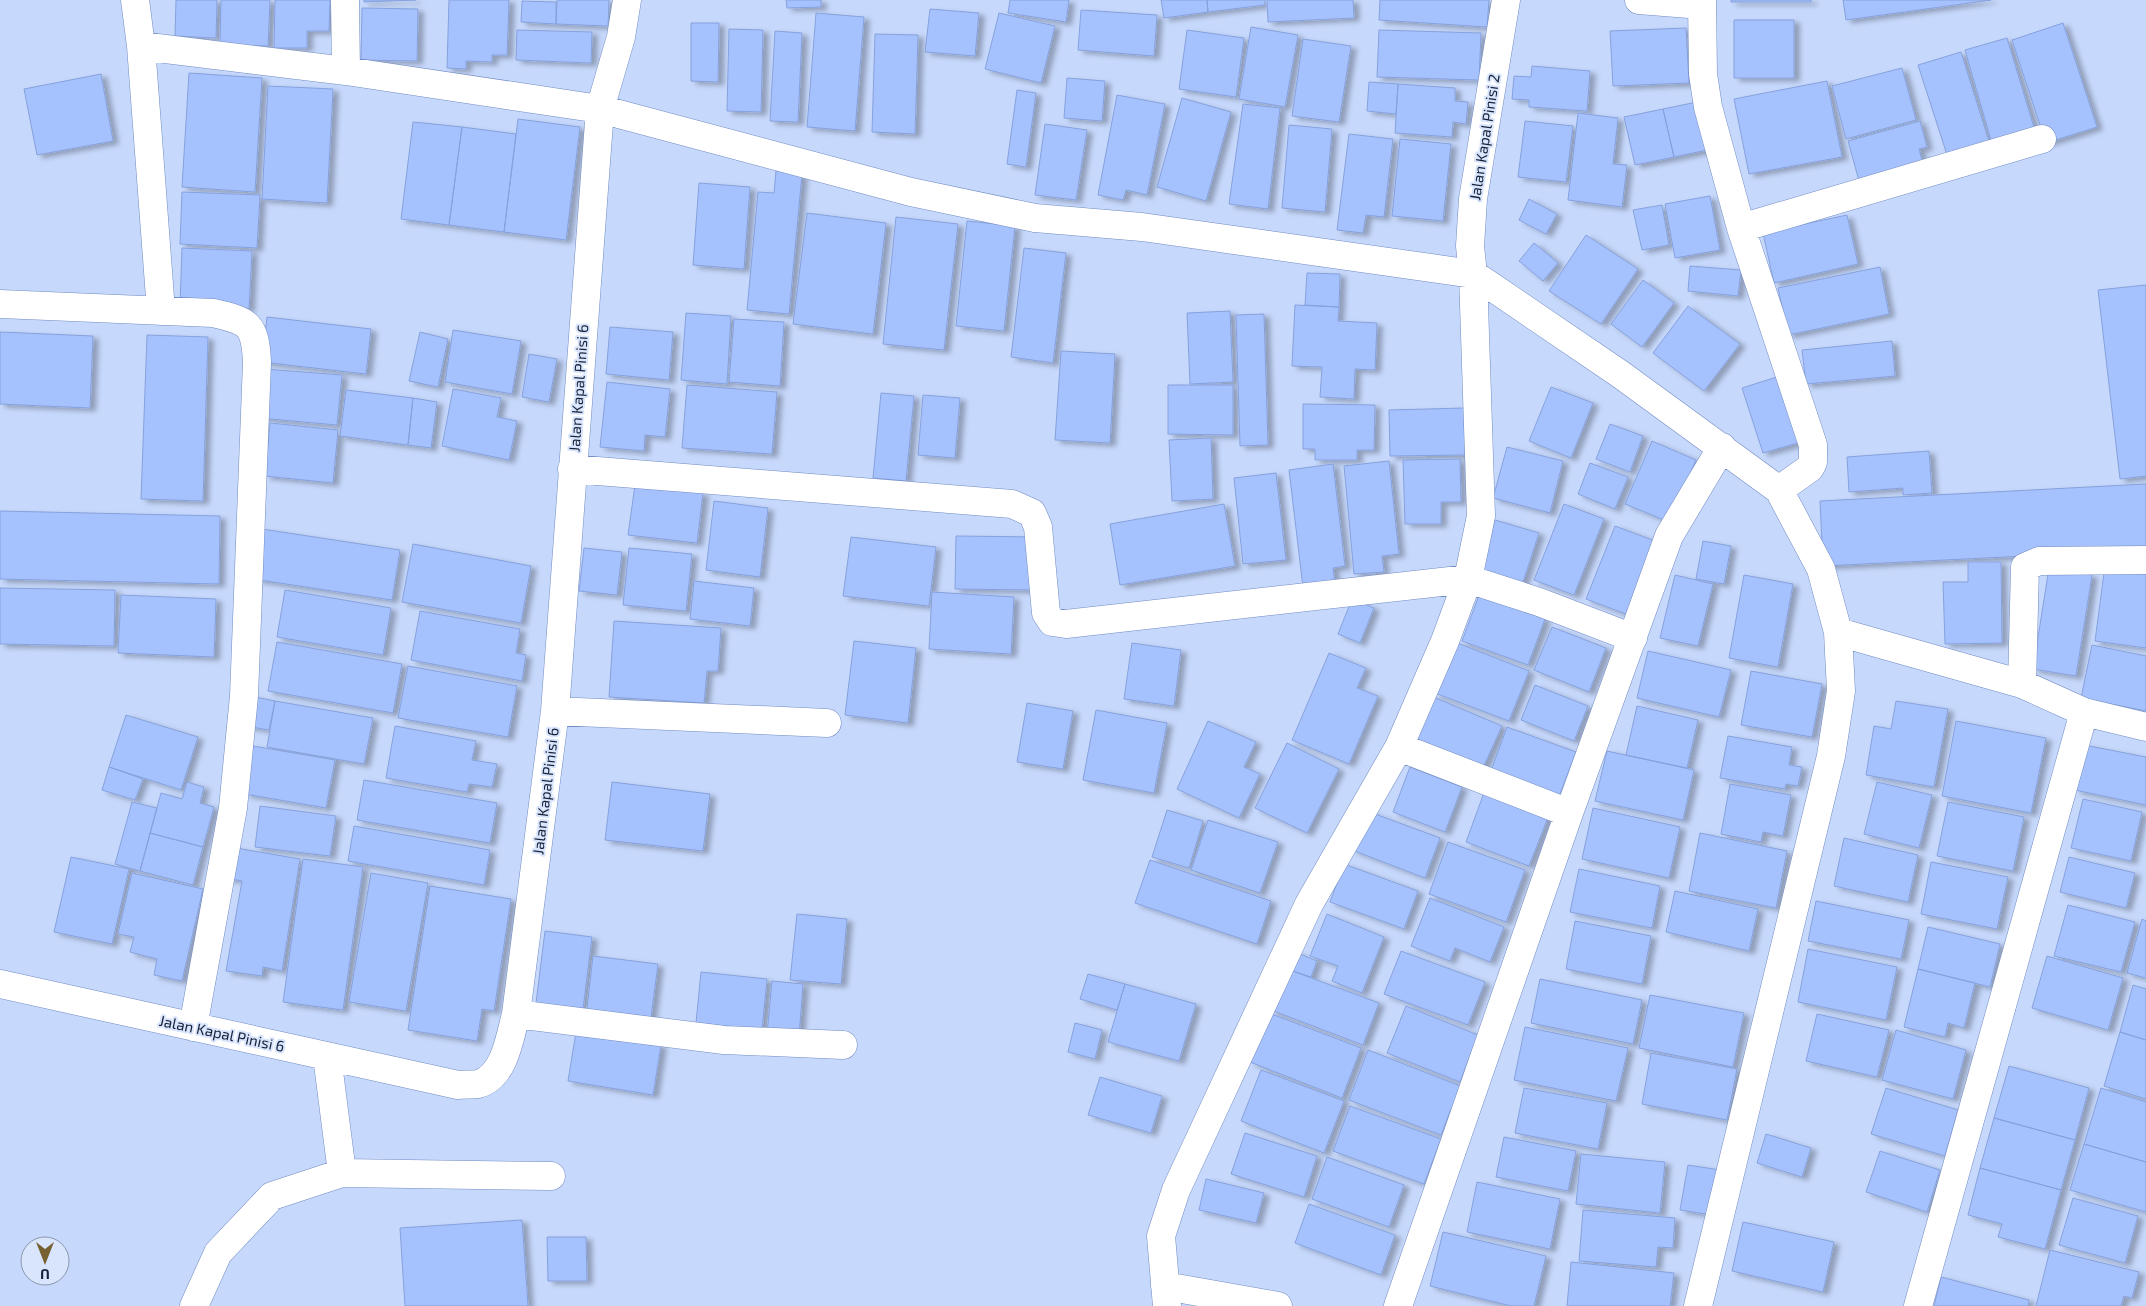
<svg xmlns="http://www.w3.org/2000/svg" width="2146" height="1306" font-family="'Exo 2',sans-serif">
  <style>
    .building { fill: #a6c2fe; stroke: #86a1db; filter: url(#shadow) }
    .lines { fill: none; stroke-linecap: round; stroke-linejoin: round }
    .street-casing { stroke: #718bc3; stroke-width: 29 }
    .street { stroke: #fff; stroke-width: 28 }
    .labels { text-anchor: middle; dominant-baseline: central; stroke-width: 4; stroke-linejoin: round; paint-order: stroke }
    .street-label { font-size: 15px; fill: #162137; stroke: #d9e5fd }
  </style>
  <defs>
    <filter id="shadow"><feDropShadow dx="5.5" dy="3" stdDeviation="2.5" flood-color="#0004"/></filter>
  </defs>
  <rect width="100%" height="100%" fill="#c6d8fc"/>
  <path class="building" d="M176,0H217L216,38L175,36Z
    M221,0H270L268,46L220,45Z
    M275,0H330L329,31H307V48H274Z
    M364,0H416L364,2Z
    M449,0H509L507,55H492V62L466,61V69L447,68Z
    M557,0H609L608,26L556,24Z
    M786,0H821V7L787,8Z
    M1010,0H1069L1066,22L1008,13Z
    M1161,0H1207L1208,12L1164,18Z
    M1207,0H1265V5L1208,12Z
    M1267,0H1353L1354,18L1268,22Z
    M1380,0H1489L1487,27L1379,20Z
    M1731,0H1811V2H1731Z
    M1843,0H1991L1846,20Z
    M522,1L556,2V24L521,22Z
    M362,8L418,9L417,61L361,60Z
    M930,9L979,13L975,56L925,52Z
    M1081,10L1157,15L1154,56L1078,50Z
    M816,13L864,17L855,131L807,127Z
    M999,13L1055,26L1041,83L985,69Z
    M1734,20H1794V78H1734Z
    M691,23H719L718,82L691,81Z
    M2063,23L2097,127L2046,143L2012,40Z
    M1251,27L1298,35L1285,107L1239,99Z
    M1686,28L1689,83L1613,86L1610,31Z
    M729,29L763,30L761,112L727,111Z
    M517,30L592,32L591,63L516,60Z
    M1187,30L1244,38L1236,97L1179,89Z
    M1379,30L1481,33L1479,80L1377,77Z
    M775,31L802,33L798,122L770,121Z
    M875,34L918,35L915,134L872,132Z
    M2007,38L2036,134L1993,147L1965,50Z
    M1303,39L1351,46L1339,122L1292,116Z
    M1961,52L1992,151L1950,164L1918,65Z
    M1532,66L1590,71L1587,111L1529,107V100L1512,99L1514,76L1531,77Z
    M1902,68L1916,120L1846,139L1832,86Z
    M189,73L262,78L255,192L182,187Z
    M101,74L113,141L37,155L24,89Z
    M1067,78L1105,81L1102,121L1064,118Z
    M1827,81L1842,157L1749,174L1734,99Z
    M1369,82L1398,84L1396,114L1367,111Z
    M1398,84L1455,88V101L1468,102L1466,124L1453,122L1452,137L1395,133Z
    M268,86L333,89L327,203L262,199Z
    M1017,90L1036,93L1026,167L1007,164Z
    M1117,95L1165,104L1147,195L1126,190L1123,200L1098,195Z
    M1182,98L1231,112L1206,201L1157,187Z
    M1697,102L1707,150L1674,157L1663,109Z
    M1243,104L1280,108L1268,209L1229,204Z
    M1663,109L1674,157L1635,165L1624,117Z
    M1578,113L1618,118L1613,164L1627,165L1622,207L1568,200Z
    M518,119L580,127L566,240L504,232Z
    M1525,121L1573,126L1566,182L1518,177Z
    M1920,121L1927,147L1919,149L1925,171L1861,188L1848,141Z
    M413,122L462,127L449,225L401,219Z
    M1045,124L1087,130L1076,200L1035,195Z
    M1289,125L1332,129L1325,212L1282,208Z
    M462,127L516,134L504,232L449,225Z
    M1349,134L1393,139L1384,217L1366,215L1363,233L1337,230Z
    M1400,139L1451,144L1443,221L1392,216Z
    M776,171L802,174L789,314L747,310L758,192L774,193Z
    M699,183L750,187L744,269L693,265Z
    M182,192L260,195L257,248L180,244Z
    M1710,196L1720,250L1675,258L1665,204Z
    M1529,199L1557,214L1546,234L1519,220Z
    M1662,205L1669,245L1642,250L1633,210Z
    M807,213L886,223L873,334L793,324Z
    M1847,215L1858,264L1774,283L1763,233Z
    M896,217L958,224L944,350L883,344Z
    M967,221L1015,226L1004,331L956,326Z
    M1586,235L1638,269L1601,324L1549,291Z
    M1534,243L1558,263L1543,281L1519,261Z
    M182,248L252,251L249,309L180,305Z
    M1024,248L1066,253L1053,363L1011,357Z
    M1690,266L1741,270L1738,296L1688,291Z
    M1880,267L1889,314L1788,335L1778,288Z
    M1307,273L1340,274L1339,307L1305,305Z
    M1643,280L1674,303L1642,347L1611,324Z
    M2146,285V476L2120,479L2098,290Z
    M1295,305L1339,307L1338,321L1377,323L1375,370L1355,369L1354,399L1320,397L1322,367L1292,366Z
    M1688,306L1740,344L1704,391L1653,353Z
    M1230,311L1233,382L1190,384L1187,313Z
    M686,313L731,316L727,384L681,380Z
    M1264,314L1268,445L1240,446L1236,315Z
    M267,317L371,329L366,374L262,362Z
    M734,319L784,322L780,386L729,382Z
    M610,327L673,332L669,380L606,374Z
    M453,330L521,341L512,394L445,382Z
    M0,332L93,336L90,408L0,404Z
    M420,332L448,339L438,387L409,381Z
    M147,335L208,337L203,501L141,499Z
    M1892,341L1895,376L1806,384L1802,350Z
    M1061,351L1115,354L1110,443L1055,440Z
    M529,354L557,359L549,402L522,397Z
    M264,369L342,375L337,425L260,418Z
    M1780,376L1801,442L1763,453L1742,388Z
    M607,382L670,389L665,437L645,435L644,451L600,447Z
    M687,385L777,392L772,454L682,448Z
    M1168,385H1233V435L1168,434Z
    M1551,387L1593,403L1571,458L1529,441Z
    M453,389L501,398L497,417L517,421L509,460L442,446Z
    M346,390L413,398L408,445L340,436Z
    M881,393L914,396L906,481L873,478Z
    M923,395L960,398L955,458L918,455Z
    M413,398L437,402L431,448L408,445Z
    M1303,404L1375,405L1374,450H1357V460H1315V449H1303Z
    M1464,408L1465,455L1390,456L1389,410Z
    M270,423L338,430L333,483L265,476Z
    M1610,424L1643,436L1630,472L1596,459Z
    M1211,438L1213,499L1172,501L1169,440Z
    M1652,441L1696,460L1669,522L1625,504Z
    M1507,447L1563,461L1550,513L1493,498Z
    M1929,451L1932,493L1903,495V488L1849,492L1847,457Z
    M1460,459L1461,502H1441V524H1405L1403,460Z
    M1389,461L1399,554L1382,556L1384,572L1354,574L1344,466Z
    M1590,463L1628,477L1615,509L1578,494Z
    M1333,464L1345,566L1333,568L1335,584L1303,587L1289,470Z
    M1276,473L1286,560L1243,564L1234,478Z
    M2146,484V550L1823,566L1820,501Z
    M635,485L703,493L697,543L628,535Z
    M714,501L768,508L760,577L706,570Z
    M1224,504L1235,566L1120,585L1110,524Z
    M1564,504L1604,519L1574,595L1534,580Z
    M0,511L220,516L219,584L0,579Z
    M1495,520L1539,533L1522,585L1479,572Z
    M1615,526L1655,541L1626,614L1586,599Z
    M262,529L400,550L392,600L253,579Z
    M956,536L1034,537V590L955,589Z
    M851,537L936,547L929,606L843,596Z
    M1703,541L1731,546L1724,584L1696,579Z
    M413,544L531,566L521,623L402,602Z
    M584,548L622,552L617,595L579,591Z
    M629,548L692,554L686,611L623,605Z
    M1968,562H2001L2002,643L1945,644L1943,582H1968Z
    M2105,565L2146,570V648L2095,641Z
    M2049,568L2092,575L2076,676L2033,669Z
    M1675,575L1713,584L1698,646L1660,638Z
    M1744,575L1793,584L1778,667L1729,658Z
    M694,581L754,588L750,626L690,619Z
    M0,588L115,590L114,646L0,644Z
    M285,590L391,608L383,655L277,637Z
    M932,592L1014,597L1011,654L929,649Z
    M121,595L216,599L214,657L118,653Z
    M1479,595L1545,619L1528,665L1462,641Z
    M1352,599L1374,608L1360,643L1338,634Z
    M420,611L520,629L516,653L526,655L522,681L411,660Z
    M614,621L721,628L718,671H707L704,703L609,697Z
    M1552,627L1606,648L1589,692L1534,670Z
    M854,641L916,648L908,723L845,715Z
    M277,642L402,664L393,713L268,691Z
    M1455,642L1529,671L1509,721L1435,693Z
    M1132,643L1181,650L1174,706L1124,699Z
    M2092,645L2146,656V711L2081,698Z
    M1648,651L1731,670L1719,717L1637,698Z
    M1329,653L1366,668L1357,688L1378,696L1349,764L1292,740Z
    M408,666L517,686L508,737L398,718Z
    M1751,671L1822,684L1812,737L1741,725Z
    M1535,685L1588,706L1574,741L1521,720Z
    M250,696L275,701L269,730L245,726Z
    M1431,696L1502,726L1482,770L1412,740Z
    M275,701L373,718L364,764L267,747Z
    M1896,701L1948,709L1934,787L1866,775L1874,726L1891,729Z
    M1027,703L1073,711L1063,769L1017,762Z
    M1637,706L1698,720L1687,768L1626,755Z
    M1096,710L1167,723L1154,793L1083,780Z
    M126,715L198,737L181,790L109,767Z
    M1208,721L1256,742L1244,767L1260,774L1239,818L1177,789Z
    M1956,721L2046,738L2031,813L1942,796Z
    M395,726L476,741L472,760L497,764L492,787L469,784L467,792L386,778Z
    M1507,727L1576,752L1557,802L1489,776Z
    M1728,736L1792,747L1789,765L1802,767L1798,786L1786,784L1785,789L1720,778Z
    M1287,743L1339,769L1307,833L1255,808Z
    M2084,745L2146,757V805L2075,790Z
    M253,746L335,760L326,808L245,794Z
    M1607,751L1694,770L1683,820L1595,801Z
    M109,767L143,779L135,800L102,790Z
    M1410,767L1462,787L1445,832L1393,812Z
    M364,780L497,803L490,843L357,820Z
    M187,782L204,787L200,803L214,807L203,847L150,833L161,793L182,799Z
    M612,782L710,794L703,851L605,840Z
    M1877,782L1932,795L1919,848L1864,834Z
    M1730,784L1791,795L1783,836L1763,832L1761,842L1721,834Z
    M1485,790L1549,815L1529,866L1466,842Z
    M2083,799L2142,812L2131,861L2071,848Z
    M132,802L157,808L140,871L115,864Z
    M1948,802L2024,817L2013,871L1937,856Z
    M260,806L336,816L330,856L255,847Z
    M1593,808L1680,827L1669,878L1582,859Z
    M1167,810L1203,821L1189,868L1152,857Z
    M1367,811L1440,838L1425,878L1352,850Z
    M1208,820L1278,842L1260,893L1191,870Z
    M354,826L490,850L484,885L348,861Z
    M150,833L203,847L193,885L140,871Z
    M1700,833L1787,851L1776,908L1689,891Z
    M1844,838L1918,855L1908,902L1834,886Z
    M1448,842L1525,870L1506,922L1429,894Z
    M230,847L300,859L282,971L263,967L262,976L226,971L242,881L225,878Z
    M71,857L129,869L112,944L54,932Z
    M2069,857L2135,873L2126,908L2060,892Z
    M303,859L363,867L343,1010L283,1002Z
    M1150,860L1271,901L1257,944L1135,903Z
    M1931,862L2008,877L1997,929L1921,914Z
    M1344,864L1418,891L1404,929L1330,902Z
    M1579,869L1660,886L1652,928L1570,912Z
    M132,873L203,889L182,981L154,975L157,959L130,952L134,937L118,934Z
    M371,873L428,883L406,1011L349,1002Z
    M430,886L511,899L494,1011L482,1009L477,1041L408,1030Z
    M1675,891L1758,909L1749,951L1666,932Z
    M1430,898L1504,927L1490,962L1455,948L1450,961L1411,946Z
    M1816,901L1909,920L1901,959L1808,941Z
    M2068,905L2135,922L2121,972L2054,956Z
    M797,914L847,919L841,984L790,980Z
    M1327,914L1384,937L1362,993L1332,981L1338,966L1310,956Z
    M2142,919L2146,921V978L2127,973Z
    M1575,921L1651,936L1642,984L1566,969Z
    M1928,927L2000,944L1990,987L1918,969Z
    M545,931L592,937L583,1009L536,1003Z
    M1808,949L1897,967L1886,1020L1798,1002Z
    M1293,951L1317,961L1311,977L1287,969Z
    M1401,951L1485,982L1468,1025L1384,994Z
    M593,956L658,964L650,1025L586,1017Z
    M2047,956L2123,978L2108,1030L2032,1008Z
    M1287,969L1379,1003L1363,1045L1271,1010Z
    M1918,969L1975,983L1964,1028L1948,1023L1945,1037L1904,1027Z
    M701,972L767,979L762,1030L696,1023Z
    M1088,974L1125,984L1117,1010L1080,999Z
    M1540,979L1642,1000L1633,1044L1531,1023Z
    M772,981L803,984L799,1037L767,1035Z
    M1125,984L1196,1004L1179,1061L1108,1042Z
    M2133,985L2146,989V1040L2120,1032Z
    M1650,995L1744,1013L1733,1067L1639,1048Z
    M1406,1006L1478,1035L1460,1082L1387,1053Z
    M1269,1013L1361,1048L1342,1098L1250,1062Z
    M1817,1014L1889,1030L1877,1077L1806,1061Z
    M1075,1023L1102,1030L1095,1059L1068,1052Z
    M1525,1027L1628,1048L1616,1101L1514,1080Z
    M1896,1030L1966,1050L1953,1099L1882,1080Z
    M576,1032L661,1045L653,1095L568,1081Z
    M2120,1032L2146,1040V1099L2104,1086Z
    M1368,1050L1468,1089L1459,1112L1451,1109L1441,1135L1349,1100Z
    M1651,1053L1737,1069L1727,1120L1642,1104Z
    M2009,1066L2089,1088L2075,1140L1994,1118Z
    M1261,1070L1344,1101L1324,1153L1241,1121Z
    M1100,1077L1162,1096L1151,1133L1088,1115Z
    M1524,1088L1607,1103L1598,1149L1515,1133Z
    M1886,1088L1958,1110L1945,1156L1871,1134Z
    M2101,1088L2146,1102V1162L2084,1144Z
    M1350,1106L1441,1139L1424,1184L1333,1151Z
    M1994,1118L2075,1140L2061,1190L1980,1168Z
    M1245,1133L1317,1156L1304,1197L1231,1174Z
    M1766,1134L1811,1148L1802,1177L1757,1163Z
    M1504,1137L1576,1151L1568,1191L1496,1177Z
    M2084,1144L2146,1162V1212L2070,1190Z
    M1880,1151L1940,1170L1927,1212L1866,1192Z
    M1581,1154L1665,1162L1660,1213L1576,1204Z
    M1327,1157L1404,1185L1389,1227L1312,1199Z
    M1688,1165L1720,1170L1712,1215L1680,1210Z
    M1980,1168L2061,1190L2045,1249L1998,1237L2002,1224L1968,1215Z
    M1206,1179L1264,1193L1256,1223L1199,1210Z
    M1477,1182L1560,1199L1550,1249L1467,1232Z
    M2073,1198L2138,1216L2125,1263L2059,1245Z
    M1309,1204L1395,1235L1381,1275L1295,1243Z
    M1583,1210L1675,1218L1673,1248L1658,1247L1656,1267L1579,1261Z
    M522,1220L528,1306H405L400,1228Z
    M1743,1222L1834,1242L1823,1292L1732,1271Z
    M1443,1232L1546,1256L1534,1306H1511L1430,1286Z
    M547,1237H586L587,1281H548Z
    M2050,1250L2139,1272L2132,1298L2124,1296L2121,1306H2036Z
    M1571,1262L1674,1273L1670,1306H1567Z
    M1941,1277L2029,1300L2028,1306H1934Z"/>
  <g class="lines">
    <g class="street-casing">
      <path id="street" d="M135,0L141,46L161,311
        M345,0L346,71
        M1639,0L1702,5
        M1702,0L1703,74L1708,107L1741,228L1813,445V462L1810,468L1779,490
        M141,46L346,71L600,109L911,192L1035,218L1142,227L1473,274L1620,374L1779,490L1821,569L1838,632L1841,691L1831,756L1698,1306
        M1741,228L2042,139
        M0,304L213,313C249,321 255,324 257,362L244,696L233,808L193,1027
        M572,469L1012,504L1032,513L1038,527L1046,613L1052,622L1066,624L1468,579L1539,602L1633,638
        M1838,632L2022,684L2084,712L2146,727
        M2022,684L2025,567L2039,561L2146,560
        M555,711L827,723
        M1399,747L1569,813
        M0,984L458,1085C464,1084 472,1085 478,1084C505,1077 510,1036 516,1014L555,711L600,109L621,37L627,0
        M516,1014L724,1040L843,1045
        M327,1056L342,1173
        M1165,1286L1278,1306
        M194,1306L218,1253L272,1196L342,1173L551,1176
        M1167,1306L1161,1236L1176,1190L1309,904L1399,747L1445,641L1468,579L1481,516L1473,274L1470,246L1473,199L1506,0
        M1398,1306L1569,813L1669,536L1722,447
        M1918,1306L2084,712"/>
    </g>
    <use href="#street" class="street"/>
  </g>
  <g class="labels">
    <g class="street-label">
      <text transform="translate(1484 137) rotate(-81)">Jalan Kapal Pinisi 2</text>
      <text transform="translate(578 388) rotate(-86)">Jalan Kapal Pinisi 6</text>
      <text transform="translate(545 791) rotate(-83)">Jalan Kapal Pinisi 6</text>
      <text transform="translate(222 1033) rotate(12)">Jalan Kapal Pinisi 6</text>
    </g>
  </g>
  <g transform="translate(45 1261) rotate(180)"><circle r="24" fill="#d9e5fd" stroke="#8b97ae"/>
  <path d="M0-4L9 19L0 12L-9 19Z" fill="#776131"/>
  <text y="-8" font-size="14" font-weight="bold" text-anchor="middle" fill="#162137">U</text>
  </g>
</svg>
